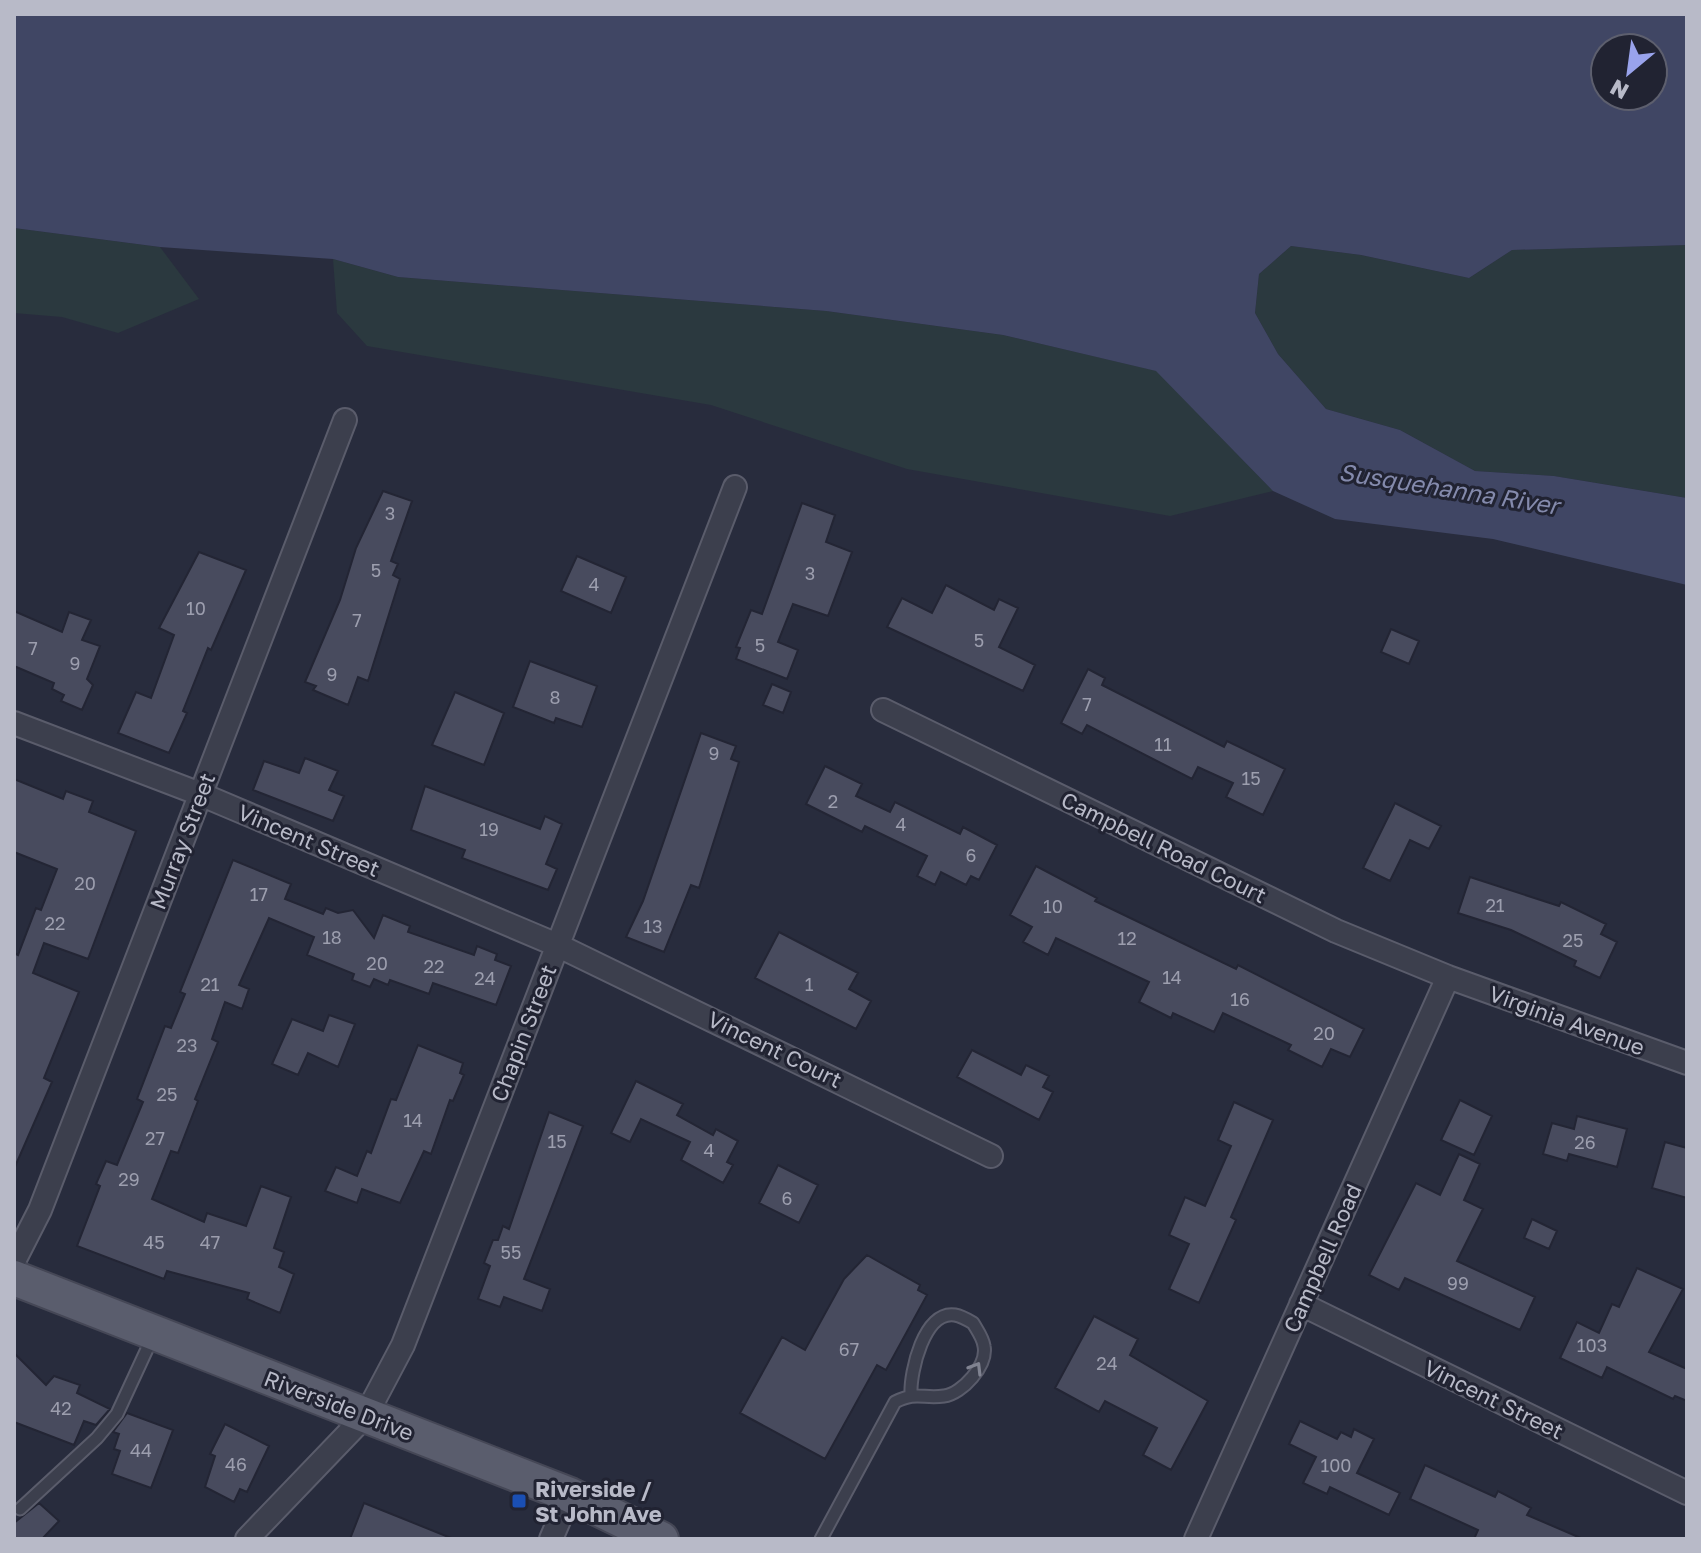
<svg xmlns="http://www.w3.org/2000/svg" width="1701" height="1553" font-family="'Golos Text',sans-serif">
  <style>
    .green { fill: #2b393f }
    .water { fill: #404664; fill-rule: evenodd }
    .building { fill: #484b5e; stroke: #232534; stroke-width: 2 }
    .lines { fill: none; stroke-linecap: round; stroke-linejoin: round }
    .service-casing { stroke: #5a5c6b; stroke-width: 15 }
    .minor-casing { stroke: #5a5c6b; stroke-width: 26 }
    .primary-casing { stroke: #454756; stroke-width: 38 }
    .service { stroke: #3c3f4d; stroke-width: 11 }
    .minor { stroke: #3c3f4d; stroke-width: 22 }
    .primary { stroke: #5a5d6d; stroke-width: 34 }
    .oneway { stroke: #808391 }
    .transit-dot { fill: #1a4fb4; stroke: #212332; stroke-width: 3 }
    .labels { text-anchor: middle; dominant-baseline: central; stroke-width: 6; stroke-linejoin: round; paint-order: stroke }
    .number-label { font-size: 18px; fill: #9c9eae }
    .street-label { font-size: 22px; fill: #b8bac8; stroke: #212332 }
    .poi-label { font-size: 22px; font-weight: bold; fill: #b8bac8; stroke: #212332; text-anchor: start }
    .water-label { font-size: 24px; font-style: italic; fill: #848aac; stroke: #212332 }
  </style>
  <rect width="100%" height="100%" fill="#282c3d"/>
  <path class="green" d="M14,228L160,247L199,299L118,333L62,317L14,313Z
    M1687,245V498L1554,476L1475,471L1400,430L1326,409L1278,354L1255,313L1259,274L1291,246L1361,255L1469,278L1512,250Z
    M333,259L398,277L826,311L1003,335L1157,371L1273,491L1170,516L907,469L711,405L367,346L337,313Z"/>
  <path class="water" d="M14,14H1687V245L1512,250L1469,278L1361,255L1291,246L1259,274L1255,313L1278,354L1326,409L1400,430L1475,471L1554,476L1687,498V585L1493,539L1335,519L1273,491L1156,371L1003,335L826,311L398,277L333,259L160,247L14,228ZM1605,48H1653V96H1605Z"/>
  <path class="building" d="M383,491L412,501L391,561L398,564L393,575L400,579L368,681L358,677L348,705L313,690L316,686L305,682L340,600L356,548Z
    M802,503L835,515L826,542L852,552L828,616L793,604L778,642L798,650L787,679L736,659L740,648L736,647L751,610L762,614Z
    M199,552L246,570L211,650L208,648L183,711L187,713L169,753L118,733L136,692L151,698L174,635L159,628Z
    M577,556L626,577L611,613L561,591Z
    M946,585L994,610L999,599L1018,608L999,647L1035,665L1023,691L887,627L902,598L932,613Z
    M14,611L62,632L69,612L91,620L82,640L100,646L87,679L93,685L82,710L61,701L64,695L52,689L54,683L14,666Z
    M1391,629L1419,641L1409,664L1381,652Z
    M530,661L597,686L582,727L556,718L554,723L513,707Z
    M1088,669L1105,678L1102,685L1224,747L1227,741L1285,769L1263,815L1226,797L1233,783L1198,767L1192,779L1087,725L1082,734L1061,723Z
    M772,684L791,692L783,713L763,705Z
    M455,692L504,713L484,765L432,745Z
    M701,733L736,746L731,759L739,762L699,888L691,885L664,952L626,937L643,901Z
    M305,758L338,771L329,790L344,796L333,821L253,790L264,761L299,773Z
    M825,766L862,784L856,796L890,812L895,802L960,834L963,827L997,845L979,880L971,876L966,885L941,872L935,885L917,876L927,856L865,826L862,832L806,804Z
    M14,779L63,799L66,791L93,801L89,812L136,831L88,959L44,943L33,973L79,992L44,1078L52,1082L14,1169V953L18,955L36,908L41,910L57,869L14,852Z
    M425,786L540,829L545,816L562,824L546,864L557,869L548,890L462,858L465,850L411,830Z
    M1395,803L1441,826L1429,849L1410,840L1390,881L1363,868Z
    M233,860L291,884L285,899L323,914L326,908L338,913L353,910L374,938L383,915L410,926L408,932L474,955L477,946L497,954L495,960L511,966L496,1005L433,983L429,994L390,980L388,985L374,979L370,987L352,980L354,974L307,955L314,937L269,918L239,985L249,989L242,1009L225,1002L212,1039L218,1042L195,1099L198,1101L178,1153L171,1151L152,1199L204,1222L207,1213L246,1226L261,1186L291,1197L274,1248L284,1252L279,1267L294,1274L280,1313L247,1299L249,1293L167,1271L164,1279L77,1246L100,1186L96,1184L106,1161L117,1165L143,1102L137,1099L165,1026L171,1028L185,994L180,992Z
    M1036,866L1097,898L1095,901L1236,969L1238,965L1364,1029L1350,1057L1331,1049L1322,1067L1288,1050L1291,1045L1223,1013L1214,1032L1173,1013L1171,1018L1139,1002L1149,982L1056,938L1048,955L1023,942L1032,927L1010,915Z
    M1470,877L1559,906L1561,902L1606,924L1601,934L1617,942L1600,978L1574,966L1576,961L1511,930L1458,913Z
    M779,932L858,973L849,989L871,1001L856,1029L755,978Z
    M329,1015L355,1024L338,1067L308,1053L298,1075L272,1064L292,1019L323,1031Z
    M418,1045L463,1063L460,1073L464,1075L453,1101L450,1100L431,1154L424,1151L400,1203L362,1189L357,1203L325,1191L336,1167L357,1176L367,1151L371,1153L391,1099L396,1100Z
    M972,1050L1021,1075L1026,1065L1049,1076L1043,1087L1053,1092L1039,1120L957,1077Z
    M636,1081L683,1104L677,1115L713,1135L716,1129L738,1141L727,1162L733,1165L723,1183L681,1160L690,1142L641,1119L630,1142L611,1133Z
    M1460,1100L1492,1116L1474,1155L1441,1140Z
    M1234,1102L1273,1120L1231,1217L1236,1220L1199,1303L1169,1289L1189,1244L1169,1235L1185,1197L1205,1206L1231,1146L1218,1140Z
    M549,1112L583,1126L524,1279L550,1289L542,1311L504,1297L500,1307L478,1299L490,1266L484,1263L493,1240H498L503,1226L509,1229Z
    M1577,1116L1627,1129L1617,1167L1569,1154L1567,1161L1543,1154L1552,1123L1574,1129Z
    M1665,1142L1687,1148V1198L1652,1188Z
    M1459,1154L1480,1164L1464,1200L1483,1209L1457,1261L1535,1297L1520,1330L1405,1278L1399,1290L1369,1275L1416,1183L1440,1195Z
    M778,1165L818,1185L799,1223L759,1203Z
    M1532,1219L1557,1231L1549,1249L1524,1238Z
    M867,1255L920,1285L918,1290L927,1295L886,1370L877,1365L825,1459L740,1413L782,1337L805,1350L844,1279Z
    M1637,1268L1683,1289L1649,1352L1687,1369V1401L1675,1396L1673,1399L1607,1367L1602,1378L1560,1358L1577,1322L1599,1333L1612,1304L1619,1307Z
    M1094,1316L1138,1339L1130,1355L1208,1401L1171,1470L1143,1455L1157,1428L1105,1401L1099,1412L1055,1388Z
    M14,1353L46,1385L54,1376L80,1385L77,1393L110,1409L96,1425L84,1421L74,1445L14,1422Z
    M127,1413L173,1430L151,1488L112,1474L120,1451L114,1449L119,1434L113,1432Z
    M1300,1421L1337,1439L1341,1432L1351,1437L1354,1429L1374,1439L1357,1473L1400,1493L1389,1515L1330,1487L1327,1494L1303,1483L1316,1457L1289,1444Z
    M225,1424L269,1446L247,1492L240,1489L234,1502L205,1487L215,1456L210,1454Z
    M1425,1465L1495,1497L1498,1491L1531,1508L1527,1515L1583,1539H1474L1478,1530L1410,1499Z
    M39,1503L59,1521L42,1539H14V1523Z
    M364,1503L451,1538V1539H350Z"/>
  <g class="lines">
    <g class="service-casing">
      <path id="service" d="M20,1509L97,1438L117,1414L154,1334
        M821,1539L895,1402C916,1391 923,1399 944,1396C962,1394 988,1365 984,1346C983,1338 977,1330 973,1323C968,1320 961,1316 955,1315C924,1310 910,1372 911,1394"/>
    </g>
    <g class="minor-casing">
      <path id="minor" d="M883,710L1336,931L1448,977L1687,1063
        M14,723L200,794L557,945L991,1156
        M14,1261L40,1210L345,420
        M1301,1304L1687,1493
        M247,1539L366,1415L403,1345L735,487
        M551,1539L570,1495
        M1196,1539L1448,977"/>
    </g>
    <g class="primary-casing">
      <path id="primary" d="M14,1278L570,1495L661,1539"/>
    </g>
    <use href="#service" class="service"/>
    <use href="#minor" class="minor"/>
    <use href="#primary" class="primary"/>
  </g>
  <defs><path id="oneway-chevron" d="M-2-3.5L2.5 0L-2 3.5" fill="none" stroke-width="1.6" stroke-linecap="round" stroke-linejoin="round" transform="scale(2)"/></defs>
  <use class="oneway" href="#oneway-chevron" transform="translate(976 1368) rotate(-59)"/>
  <rect class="transit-dot" x="511" y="1493" width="16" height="16" rx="4"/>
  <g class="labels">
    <g class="number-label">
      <text x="390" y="513">3</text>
      <text x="376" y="570">5</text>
      <text x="810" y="573">3</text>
      <text x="594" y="584">4</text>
      <text x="196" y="608">10</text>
      <text x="357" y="620">7</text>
      <text x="979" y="640">5</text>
      <text x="760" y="645">5</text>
      <text x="33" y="648">7</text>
      <text x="75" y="663">9</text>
      <text x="332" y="674">9</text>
      <text x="555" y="697">8</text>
      <text x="1087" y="704">7</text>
      <text x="1163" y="744">11</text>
      <text x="714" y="753">9</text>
      <text x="1251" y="778">15</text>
      <text x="833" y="801">2</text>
      <text x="901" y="824">4</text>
      <text x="489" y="829">19</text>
      <text x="971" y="855">6</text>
      <text x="85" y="883">20</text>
      <text x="259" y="894">17</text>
      <text x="1495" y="905">21</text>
      <text x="1053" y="906">10</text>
      <text x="55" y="923">22</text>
      <text x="653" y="926">13</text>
      <text x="332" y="937">18</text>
      <text x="1127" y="938">12</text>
      <text x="1573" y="940">25</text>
      <text x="377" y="963">20</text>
      <text x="434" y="966">22</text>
      <text x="1172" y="977">14</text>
      <text x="485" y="978">24</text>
      <text x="210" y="984">21</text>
      <text x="809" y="984">1</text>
      <text x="1240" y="999">16</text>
      <text x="1324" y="1033">20</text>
      <text x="187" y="1045">23</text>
      <text x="167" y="1094">25</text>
      <text x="413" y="1120">14</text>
      <text x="155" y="1138">27</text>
      <text x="557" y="1141">15</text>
      <text x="1585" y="1142">26</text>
      <text x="709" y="1150">4</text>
      <text x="129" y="1179">29</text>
      <text x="787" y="1198">6</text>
      <text x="154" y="1242">45</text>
      <text x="210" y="1242">47</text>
      <text x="511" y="1252">55</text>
      <text x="1458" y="1283">99</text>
      <text x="1592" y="1345">103</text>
      <text x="849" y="1349">67</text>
      <text x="1107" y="1363">24</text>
      <text x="61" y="1408">42</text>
      <text x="141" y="1450">44</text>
      <text x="236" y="1464">46</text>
      <text x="1336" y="1465">100</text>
    </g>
    <g class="street-label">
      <text transform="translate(309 840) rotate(23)">Vincent Street</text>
      <text transform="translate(182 841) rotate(-69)">Murray Street</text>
      <text transform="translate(1164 847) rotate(26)">Campbell Road Court</text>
      <text transform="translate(1567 1020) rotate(20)">Virginia Avenue</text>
      <text transform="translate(523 1033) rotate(-69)">Chapin Street</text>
      <text transform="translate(775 1049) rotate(26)">Vincent Court</text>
      <text transform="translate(1322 1258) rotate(-66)">Campbell Road</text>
      <text transform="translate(1494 1399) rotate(26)">Vincent Street</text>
      <text transform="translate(339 1405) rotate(21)">Riverside Drive</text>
    </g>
    <g class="poi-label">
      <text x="535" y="1488">Riverside /<tspan x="535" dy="25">St John Ave</tspan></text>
    </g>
    <g class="water-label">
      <text transform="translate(1449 488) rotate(9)">Susquehanna River</text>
    </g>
  </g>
  <rect width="1701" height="1553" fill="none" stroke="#b8bac8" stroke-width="32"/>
  <g transform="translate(1629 72) rotate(209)"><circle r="38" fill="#212332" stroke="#5d5f6e" stroke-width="2"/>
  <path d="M0-6L14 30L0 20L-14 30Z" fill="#99a3ec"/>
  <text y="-12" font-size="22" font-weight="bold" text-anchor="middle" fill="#b8bac8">N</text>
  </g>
</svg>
